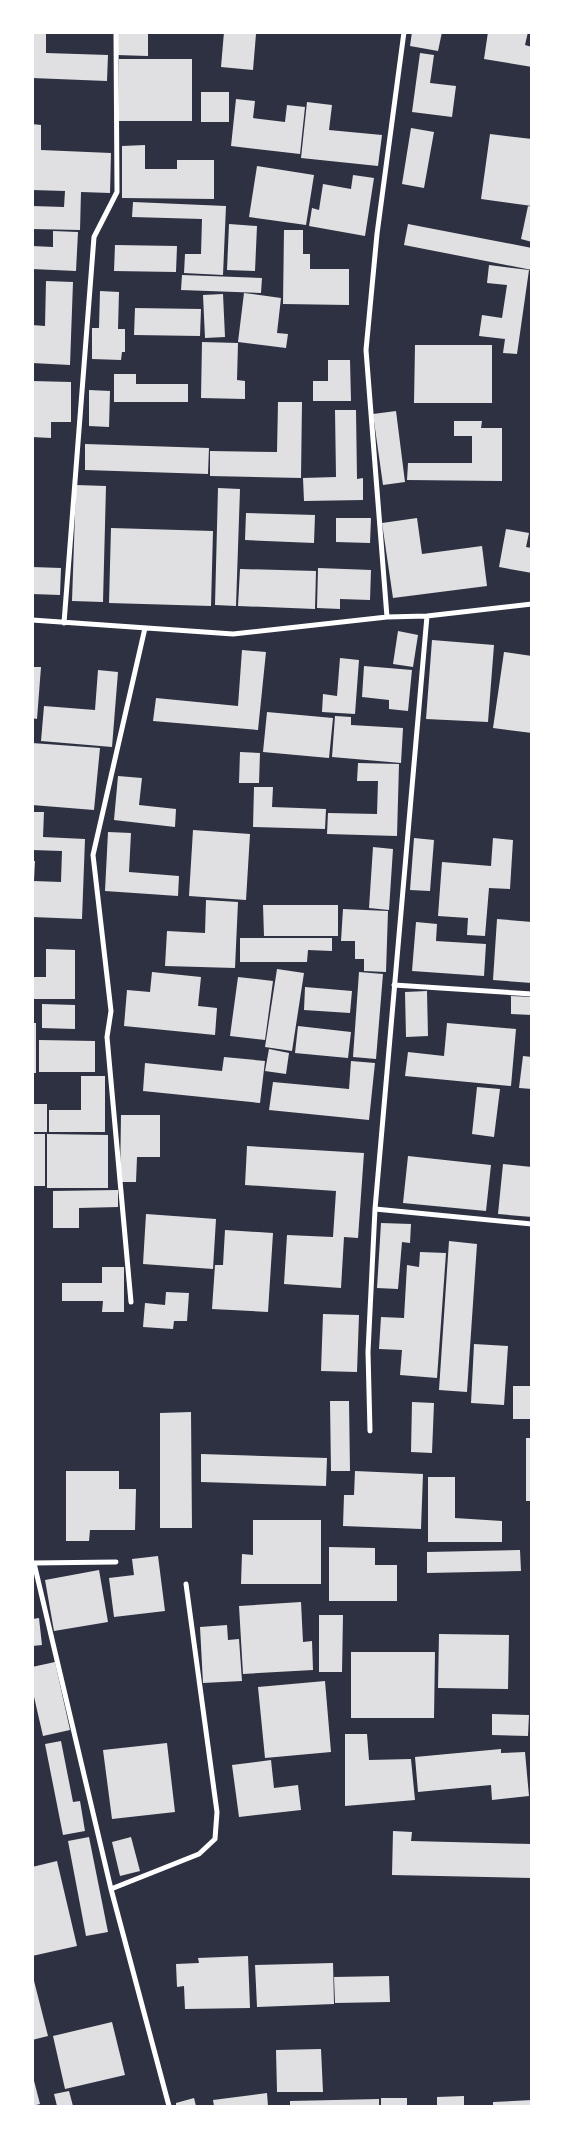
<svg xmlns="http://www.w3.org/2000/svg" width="564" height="2139" font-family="Montserrat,sans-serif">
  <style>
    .building { fill: #e0e0e3 }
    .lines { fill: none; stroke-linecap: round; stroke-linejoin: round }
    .minor { stroke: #fff; stroke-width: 5 }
  </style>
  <rect width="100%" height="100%" fill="#2d3142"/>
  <path class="building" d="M32,32H46V53L108,55L107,81L32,78Z
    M116,32H148V56L116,55Z
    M224,32L256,34L253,70L221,67Z
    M412,32H442L438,51L410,46Z
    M488,32H528L525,45L532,47V67L484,59Z
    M420,53L434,55L430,83L456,86L452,117L412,112Z
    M119,59H192V121H119Z
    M201,92H229V122H201Z
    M236,99L255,101L253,118L285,122L287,105L305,107L300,154L231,146Z
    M307,102L332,105L329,130L382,135L378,166L301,158Z
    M32,124L41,125V150L111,153L110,193L81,192L80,230L32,229V206L64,207L65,191L32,190Z
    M411,128L434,132L424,188L402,184Z
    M490,134L532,139V206L481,199Z
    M145,145V169H177V160H214V199L122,198V146Z
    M257,166L314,175L306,225L249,217Z
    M353,175L374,178L365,236L309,226L312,208L319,210L323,184L351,189Z
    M133,202L226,206L223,275L184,273L185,254H201L202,219L132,217Z
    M528,206L532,207V242L521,239Z
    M229,224L257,226L255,271L227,270Z
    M408,224L532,248V270L404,245Z
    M284,230H303V254H310V269H349V305L283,304Z
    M53,231L78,232L76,271L32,269V246L53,247Z
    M115,245L177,246L176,272L114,271Z
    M489,265L529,270L517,354L503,353L505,339L479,336L482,315L502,318L507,285L487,283Z
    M182,275L262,278L261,293L181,290Z
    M46,281L73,282L70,365L32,363V325L45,326Z
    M100,291L119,292L118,329H125V352H122L121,360L92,359V328H99Z
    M244,293L281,298L277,333L288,334L286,348L238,342Z
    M223,294L225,337L205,338L203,295Z
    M135,308L201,309L200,336L134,335Z
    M202,342L238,343L237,380L245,381V399L201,398Z
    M415,345H492V403H414Z
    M328,360H350L351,401H313V381H328Z
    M114,374H136V384H188V402H114Z
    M32,381L71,382V422H51V438L32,437Z
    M89,390L110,391L109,427L89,426Z
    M278,402H302L301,478L210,476V451L277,452Z
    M335,410H356L357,479L363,478V500L304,501L303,478L336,477Z
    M396,411L405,482L383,485L373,414Z
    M454,421H482L481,428H502V481L407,480L408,463H472V436H454Z
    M85,444L209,448L208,474L85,470Z
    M76,485L106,486L103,602L72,601Z
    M218,488L240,489L236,606L215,605Z
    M246,513L315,515L314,543L245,540Z
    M336,518H371L370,543L336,542Z
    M417,518L422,554L482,546L487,586L393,598L382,523Z
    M111,528L213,531L211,606L109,603Z
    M506,529L529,533L526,547L532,548V573L499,567Z
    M32,567L61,568L60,595L32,594Z
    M318,568L371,570L370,600L340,599V609L317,608Z
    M240,569L316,571L315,609L238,606Z
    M398,631L418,635L413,667L393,664Z
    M432,640L494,645L488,722L426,719Z
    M242,650L266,652L258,730L153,721L156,698L238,706Z
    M504,652L532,656V733L493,728Z
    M340,658L359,660L355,714L322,712L323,694L337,696Z
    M364,666L412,670L408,711L389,709V700L362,697Z
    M32,667H41L37,719L32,718Z
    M98,670L118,672L112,747L41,741L44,706L95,710Z
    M267,712L333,718L329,758L263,752Z
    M335,716L351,717V725L403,728L401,763L332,757Z
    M32,743L100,748L94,810L32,805Z
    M240,752L260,753L259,783H239Z
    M358,763L399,764L397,836L327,834L328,813L377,814L378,781H357Z
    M118,776L142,778L139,805L176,809L175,827L114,820Z
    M254,787H273L272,807L326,809L325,829L253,827Z
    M32,812H44L43,837L85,839L82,919L32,917V861H35L34,881L61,882L62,851L32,850Z
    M193,830L250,834L246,900L189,896Z
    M108,832L131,833L129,872L179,876L178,896L105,891Z
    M414,838L434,840L430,891L410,890Z
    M493,838L513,840L510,889L489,888L485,936L467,935L468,918L438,916L442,862L491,866Z
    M373,847L393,849L389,910L369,908Z
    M206,900L238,902L235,968L165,966L167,931L205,933Z
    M263,905H338V936H264Z
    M343,909L388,911L386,972L364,971V959H355V941H341Z
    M497,919L532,922V983L493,980Z
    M416,922L437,924L436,941L486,944L484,976L412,971Z
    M240,938H332V951L308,950L307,962H240Z
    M46,949L75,950V999H32V977H46Z
    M277,969L304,973L292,1051L265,1047Z
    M152,972L201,977L198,1006L217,1008L215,1035L124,1026L127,990L150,992Z
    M359,972L383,974L376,1059L353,1057Z
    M238,977L273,981L265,1040L230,1036Z
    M305,987L352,991L350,1013L304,1010Z
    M427,991L428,1036L406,1037L405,992Z
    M511,996L532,997V1015L511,1014Z
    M42,1004L75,1005V1029L42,1028Z
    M32,1023H36V1073H32Z
    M447,1023L516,1029L511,1086L405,1076L408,1052L444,1056Z
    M298,1026L351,1032L348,1058L295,1053Z
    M39,1040L95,1041V1072H39Z
    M269,1049L289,1053L286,1074L265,1071Z
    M523,1056L532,1057V1089L519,1088Z
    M224,1057L265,1061L260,1103L143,1091L145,1063L222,1071Z
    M351,1061L375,1063L369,1120L269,1110L273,1082L349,1089Z
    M81,1076H105V1132H49V1110H81Z
    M477,1087L500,1089L494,1137L472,1134Z
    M32,1104H47V1132H32Z
    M121,1115H160V1157H137L136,1182H120Z
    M32,1134H45V1186H32Z
    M47,1134L108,1135V1188H47Z
    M247,1146L364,1153L358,1238L344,1237L341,1288L284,1284L287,1235L333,1237L336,1191L245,1185Z
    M408,1156L491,1165L486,1211L403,1203Z
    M503,1164L532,1167V1217L498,1214Z
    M118,1190V1207L79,1208V1228H53V1191Z
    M146,1214L216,1219L213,1269L143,1264Z
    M381,1223L411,1224L410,1243L402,1242L398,1289L377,1288Z
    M225,1230L273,1233L268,1312L212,1309L215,1265H223Z
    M449,1241L477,1244L467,1392L439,1390Z
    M420,1252L446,1253L437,1378L400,1375L402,1350L379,1349L381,1317L404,1318L407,1265L419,1267Z
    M102,1267H124V1312H102L103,1301H62V1283H102Z
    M166,1292L189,1293L187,1321H174L173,1329L143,1327L145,1303L165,1305Z
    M323,1314L359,1315L357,1372L321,1371Z
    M474,1344L508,1346L504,1405L471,1403Z
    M513,1386H532V1419H513Z
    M330,1401H349L350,1471H331Z
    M412,1402L434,1403L432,1453L411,1452Z
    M191,1412L192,1528H160V1413Z
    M526,1438H532V1501H526Z
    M201,1454L327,1458L326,1486L201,1482Z
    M66,1471H119V1489H136L135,1530H90L89,1541H66Z
    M355,1471L423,1474L421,1529L343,1526L344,1495H354Z
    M428,1477H455V1518L502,1521V1542H428Z
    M253,1520H321V1584H241L242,1554L253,1555Z
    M329,1547L375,1548V1565H397V1601H329Z
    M520,1550L521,1571L427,1573V1552Z
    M158,1556L165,1611L114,1617L109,1578L134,1575L132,1559Z
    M99,1570L108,1622L54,1631L45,1580Z
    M301,1602L303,1642L312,1641L313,1670L243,1674L239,1606Z
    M319,1615H343L342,1672H319Z
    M39,1618L42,1645L32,1646V1619Z
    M227,1625L228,1640L239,1639L242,1681L203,1683L200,1627Z
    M439,1634L509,1635L508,1689L438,1688Z
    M351,1652H435L434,1718H351Z
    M55,1662L70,1730L43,1736L32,1688V1667Z
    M325,1681L331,1752L265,1758L258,1687Z
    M492,1714L529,1715L528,1736L492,1735Z
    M345,1734H367L369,1760L411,1759L415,1800L345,1806Z
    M61,1741L73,1802L80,1801L85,1831L63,1835L45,1744Z
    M167,1743L175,1812L112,1819L103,1750Z
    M501,1749V1753L525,1752L529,1796L492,1800L491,1785L418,1792L415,1757Z
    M271,1760L274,1788L298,1785L301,1810L239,1817L232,1765Z
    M393,1831L412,1832L411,1841L532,1844V1878L392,1875Z
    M89,1837L108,1932L86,1936L68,1841Z
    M131,1837L140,1871L120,1876L112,1842Z
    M57,1861L77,1946L32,1956V1884L34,1883L32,1867Z
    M248,1956L250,2008L185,2009L184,1986L177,1987L176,1964L199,1963L198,1958Z
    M333,1963L334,2004L257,2007L255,1965Z
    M32,1973L48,2036L32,2040Z
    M389,1976L390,2002L335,2003L334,1977Z
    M112,2022L125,2075L65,2089L53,2036Z
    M321,2049L323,2092H277L276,2050Z
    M32,2073L40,2104L32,2106Z
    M69,2091L73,2106H57L54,2094Z
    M267,2093L268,2106H214L213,2100Z
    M464,2096V2106H437V2097Z
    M194,2098L196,2106H176V2103Z
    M381,2098H407V2106H381Z
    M379,2099V2106H290V2101Z
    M532,2100V2106H493V2102Z"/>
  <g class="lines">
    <path class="minor" d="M387,617L366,350L377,234L404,32
      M32,620L233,634L387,617L427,616L532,604
      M64,623L94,237L117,192L116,32
      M394,985L532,994
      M375,1209L532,1224
      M131,1302L107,1037L111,1011L93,855L145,628
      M370,1431L368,1352L375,1209L427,616
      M33,1563L116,1562
      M34,1563L111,1889
      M169,2106L111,1889L199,1854L215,1839L217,1812L186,1584"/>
  </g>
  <rect width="564" height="2139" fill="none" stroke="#ffffff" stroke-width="68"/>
</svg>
